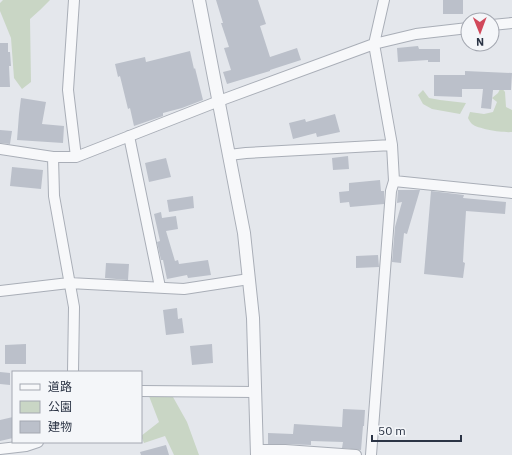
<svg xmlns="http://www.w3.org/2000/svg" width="512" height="455" font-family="'IBM Plex Sans','Noto Sans JP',sans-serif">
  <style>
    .green { fill: #c9d6c5 }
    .building { fill: #bbc0ca }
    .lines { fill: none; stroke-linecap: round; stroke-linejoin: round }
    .minor-casing { stroke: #a9aeb7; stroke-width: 12 }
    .tertiary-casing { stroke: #a9aeb7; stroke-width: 14 }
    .minor { stroke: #f7f8fa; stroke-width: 10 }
    .tertiary { stroke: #f7f8fa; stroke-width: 12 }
  </style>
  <rect width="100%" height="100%" fill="#e4e7ec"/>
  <path class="green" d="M3,0H50L40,10L30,19L31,82L22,89L14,78L11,38L0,11V3Z
    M501,87L505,92L506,107L512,110V132C503,133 478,129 472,124C470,122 469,120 468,118L470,112L484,114L493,112L497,102L492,98L498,93Z
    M423,90L429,98L440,100L466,103L460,114L432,109L423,104L418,95Z
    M147,391L173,397L187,422L199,455H174L165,436L144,443L141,436L159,422Z"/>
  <path class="building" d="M216,0H258L266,24L260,26L270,57L297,48L301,60L270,70V71L227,84L223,72L231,70L224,48L229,47L221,23H223Z
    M443,0H463V14H443Z
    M0,43H8V52H10L11,66H9L10,87H0Z
    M418,46L419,49H440V62H428V60L398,62L397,48Z
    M190,51L194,69L195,68L203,100L182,108L163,113V116L134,126L130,108L128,109L120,76L118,77L115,64L145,57L146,62Z
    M465,71L512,73L511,90H493L491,109L481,108L483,89H462V97L434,96V75H465Z
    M21,98L46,102L42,124L64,126L63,143L17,140L19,114Z
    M335,114L340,132L317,137L316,133L293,139L289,123L305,119L306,122Z
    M0,130L12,131L10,144L0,143Z
    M348,156L349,169L333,170L332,158Z
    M166,158L171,177L149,182L145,163Z
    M12,167L43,170L41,189L10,186Z
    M380,180L381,191H384V204L350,207L349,202L340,203L339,192L349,191V183Z
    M398,190H420L407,234L404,233L401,263L392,262L395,227L402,202L397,203Z
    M431,191L464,195L463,198L506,202L505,214L466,211L464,243L463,262L465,263L463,278L424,274Z
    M193,196L194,208L169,212L167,200Z
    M161,212L162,218L176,216L178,229L166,231L175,261L178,260L179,264L208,260L211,275L188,278L187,275L167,279L163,260H161L157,242L160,241L154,214Z
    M378,255L379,267L356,268V256Z
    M106,263L129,264L128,280L105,278Z
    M177,308L178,319L182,318L184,333L166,335L163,310Z
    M26,344V364H5V345Z
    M212,344L213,363L192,365L190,346Z
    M0,372L10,373V385L0,384Z
    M343,409L365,410L364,426H363L361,450L342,448L343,442L311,441V445L285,444H268V433L293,434L294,424L342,427Z
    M13,417V438L0,441V420Z
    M166,445L169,455H141L140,452Z"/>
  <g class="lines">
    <g class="minor-casing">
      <path id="minor" d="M74,0L68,90L76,157
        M492,25L512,23
        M129,136L160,287
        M0,149L53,157H76L219,101L374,44L416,34L468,28
        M229,155L246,153L392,145
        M53,157L54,196L74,307L73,372
        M394,181L512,193
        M0,291L69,283L184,289L249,279
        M141,391L254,392
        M0,449L26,446L38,442
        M256,450H285L356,455
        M371,455L391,191L394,181L392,145L374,44L384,0"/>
    </g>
    <g class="tertiary-casing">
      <path id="tertiary" d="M199,0L244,233L253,318L257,455"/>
    </g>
    <use href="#minor" class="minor"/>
    <use href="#tertiary" class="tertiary"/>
  </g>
  <rect x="12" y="371" width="130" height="72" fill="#f4f6f9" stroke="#a4a8b1"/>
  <rect x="20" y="384" width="20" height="6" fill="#f7f8fa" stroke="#a4a8b1"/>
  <text x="48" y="391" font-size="12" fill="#2b3445">道路</text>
  <rect x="20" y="401" width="20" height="12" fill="#c9d6c5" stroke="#a4a8b1"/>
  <text x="48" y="411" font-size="12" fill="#2b3445">公園</text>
  <rect x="20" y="421" width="20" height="12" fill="#bbc0ca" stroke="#a4a8b1"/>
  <text x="48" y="431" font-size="12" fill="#2b3445">建物</text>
  <g transform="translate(480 32) rotate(179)"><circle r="19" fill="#f4f6f9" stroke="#a4a8b1"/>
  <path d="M0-3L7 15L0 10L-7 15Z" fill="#d1495b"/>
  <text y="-6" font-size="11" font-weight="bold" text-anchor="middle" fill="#2b3445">N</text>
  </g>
  <path d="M372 435v6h89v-6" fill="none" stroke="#2b3445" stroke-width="2"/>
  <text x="378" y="435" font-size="12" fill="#2b3445" stroke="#f4f6f9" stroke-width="3" paint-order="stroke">50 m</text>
</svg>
